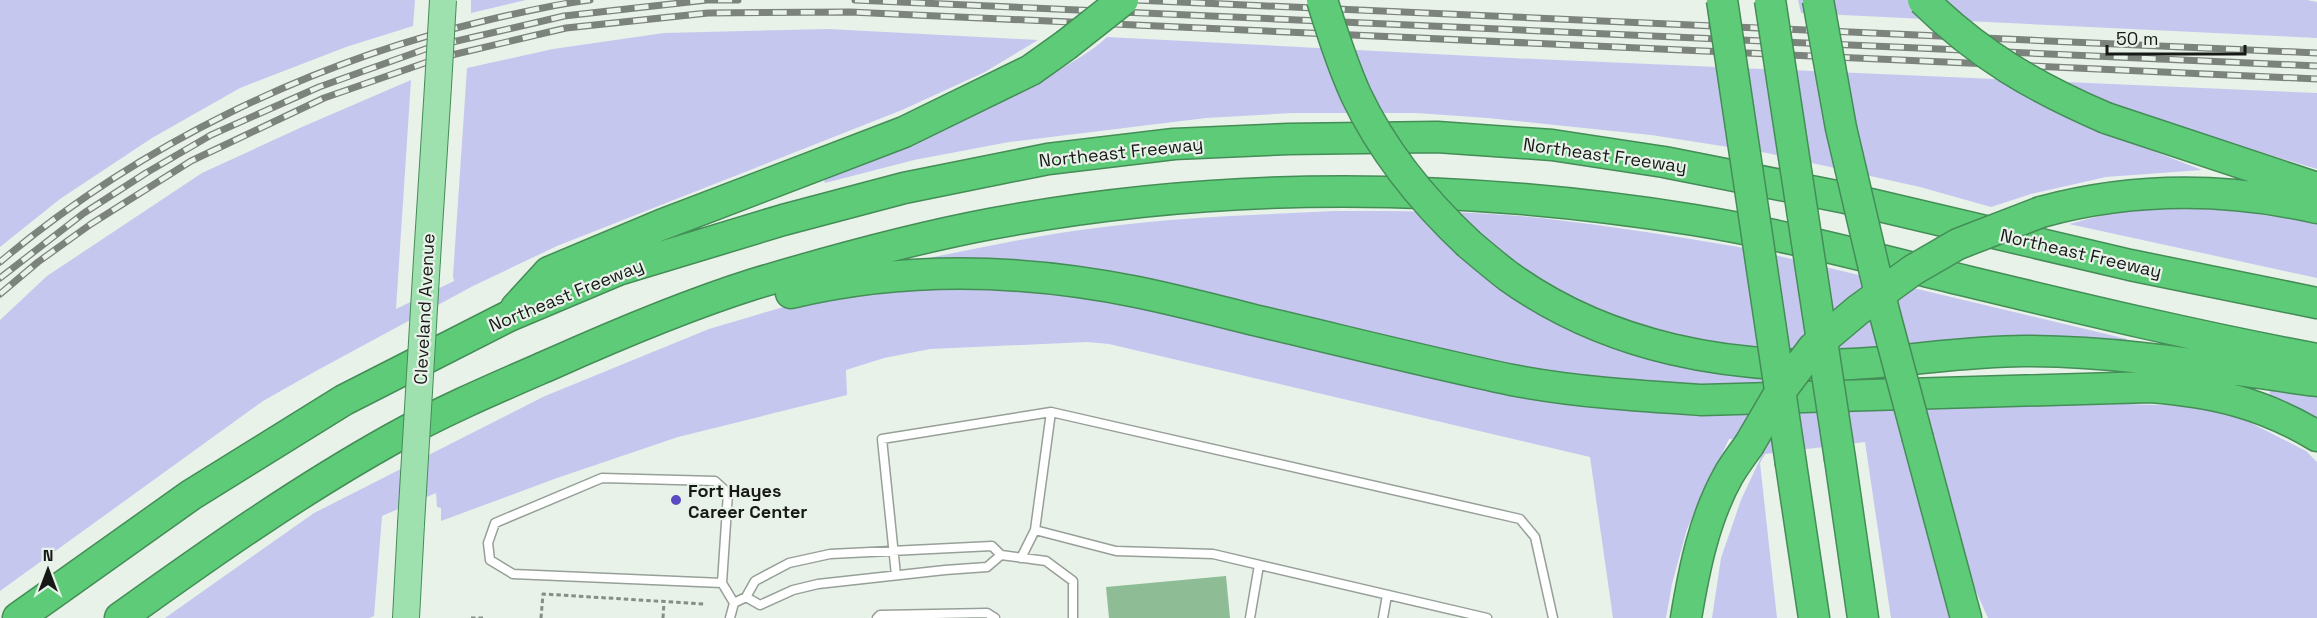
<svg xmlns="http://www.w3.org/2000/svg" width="2317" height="618" font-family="'Space Grotesk',sans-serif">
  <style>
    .green { fill: #c6c7ef }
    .building { fill: #8dbc95 }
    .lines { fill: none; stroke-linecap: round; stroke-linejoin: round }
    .lane-casing { stroke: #97a098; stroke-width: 11 }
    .primary-casing { stroke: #448d56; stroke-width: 28 }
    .highway-casing { stroke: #448d56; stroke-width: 33 }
    .path { stroke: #868d86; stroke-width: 3; stroke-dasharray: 4.5 3; stroke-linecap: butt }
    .lane { stroke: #fff; stroke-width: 8 }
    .primary { stroke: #9ee0ae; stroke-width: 26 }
    .highway { stroke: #5dcb78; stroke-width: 30 }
    .rail-casing { stroke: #7c827c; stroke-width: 7 }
    .rail { stroke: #e8f2e9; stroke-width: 4.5; stroke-dasharray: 14; stroke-linecap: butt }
    .primary-bridge-casing { stroke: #448d56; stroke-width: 28; stroke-linecap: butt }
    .highway-bridge-casing { stroke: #448d56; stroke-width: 33; stroke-linecap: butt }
    .primary-bridge { stroke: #9ee0ae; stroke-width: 26 }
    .highway-bridge { stroke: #5dcb78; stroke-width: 30 }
    .poi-dot { fill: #5b4bc3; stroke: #e8f2e9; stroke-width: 2 }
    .labels { text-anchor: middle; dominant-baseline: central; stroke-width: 4.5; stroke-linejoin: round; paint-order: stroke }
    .street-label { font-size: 18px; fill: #161916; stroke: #e8f2e9 }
    .poi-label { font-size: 18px; font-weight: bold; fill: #161916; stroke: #e8f2e9; text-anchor: start }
  </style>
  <rect width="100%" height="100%" fill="#e8f2e9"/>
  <path class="green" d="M0,0H415L413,26L346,47L240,88L152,138L60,199L0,247Z
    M471,0H526L471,13Z
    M1798,0H2307L2317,2V38L1801,13Z
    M828,29L1038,40L985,72L902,110L557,246L473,286L316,371L263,401L0,591V320L47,276L202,173L302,127L411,80L396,309L454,281L453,276L467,68L553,49L664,33Z
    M1107,37L1511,58L2317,93V169L2222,141L2086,125L2202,170L2106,177L2031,194L1991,207L1920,187L1767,153L1651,135L1488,118L1416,113H1292L1206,118L1009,142L914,160L825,183L823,176C902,146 982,117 1054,73C1072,62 1091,52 1107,37Z
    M2188,204L2268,210L2317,220V278L2069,224L2122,210Z
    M1335,211C1404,211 1473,211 1541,218C1611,226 1681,237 1750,249L2127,339V346L2058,339L2023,338L1874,351L1759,354L1731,351L1687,343L1611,321L1543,285L1471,229L1461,243L1463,259C1502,286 1541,314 1583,334C1654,368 1729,375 1806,377L1749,390H1679L1568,380L1502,368L1151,285C1077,271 1005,264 930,265L929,258C987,246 1045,234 1104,227C1181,217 1258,215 1335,211Z
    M992,287L1073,294L1675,412L1729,414L1922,407L2126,404L2195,406L2237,416L2306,451L2317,462V618H1988L1973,585L1957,618H1891L1865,442L1765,454L1760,463L1777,618H1712L1721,558L1741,500L1769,440L1729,439L1687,529L1672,584L1666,618H1613L1590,457L1109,344L1087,342L930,349L884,358L846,370L847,395L678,437L557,478L441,521V508L437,507L436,493L382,516L374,616L369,618H165L314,513L545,396L709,329L797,303L849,295L925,289Z
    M2270,389L2317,395V421L2303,411L2269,397Z"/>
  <path class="building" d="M1226,576L1230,618H1109L1106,587Z"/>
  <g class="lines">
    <g class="lane-casing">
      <path id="lane" d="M1035,530L1116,551L1213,554L1487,618
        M1021,558L1035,530L1051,412
        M896,575L882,439L1051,412L1520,519L1535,537L1553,618
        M722,583L728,493L715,481L602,478L495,523L488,543L490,560L513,574L722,583L734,603L730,618
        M746,597L760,605L793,590L818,584L945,570L987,567L1001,555
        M734,603L746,597L755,581L789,563L830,554L992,546L1001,555L1046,561L1073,581V618
        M877,618L880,615L987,613L995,618
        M1250,618L1259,565
        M1383,618L1387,595"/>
    </g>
    <g class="primary-casing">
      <path id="primary" d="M427,259L438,86
        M406,618L411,524"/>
    </g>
    <g class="highway-casing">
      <path id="highway" d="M2106,118L2317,188
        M2041,212C2133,187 2224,187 2317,208
        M1469,244C1482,255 1495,266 1508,276C1608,348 1731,370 1852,364C1910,361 1967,351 2024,351C2122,351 2220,368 2317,381
        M791,293C904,266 1023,269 1137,292C1176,300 1215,310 1254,320C1340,340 1426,362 1512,380C1575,392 1639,396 1702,400L2150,387C2214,392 2262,403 2317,436
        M516,308L549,272L661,225L904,132L1031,70L1066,45
        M1918,439L1966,618
        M1840,459L1863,618
        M1791,464L1814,618
        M18,618L191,495L344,400L509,316L618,270L783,220L904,188L1048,159L1174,144L1288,139L1437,137L1552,145L1664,162L1841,197L2130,265L2317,303
        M120,618C208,555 297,492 392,439C442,411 496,388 549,365C616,335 684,306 754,284C831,261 911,239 990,224C1222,180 1462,183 1694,220C1786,235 1876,259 1966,281C2082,309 2199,337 2317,359
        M1686,618C1694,570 1704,519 1728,476C1734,465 1742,455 1749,445"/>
    </g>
    <path class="path" d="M471,618H483
      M541,618L543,594L704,604
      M663,618L664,602"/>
    <use href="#lane" class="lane"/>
    <use href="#primary" class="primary"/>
    <use href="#highway" class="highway"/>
    <g class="rail-casing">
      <path id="rail" d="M855,0L2317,66
        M1135,0L2317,53
        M0,262C140,144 311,62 488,20C522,12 556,4 590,0
        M0,278L84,213L146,173L211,135L319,87L431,47L564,16L707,0H738
        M0,294L38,262L91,224L191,161L324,98L439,58L566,28L708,13L850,12L2317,79"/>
    </g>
    <use href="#rail" class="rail"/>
    <g class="primary-bridge-casing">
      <path id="primary-bridge" d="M438,86L443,0
        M411,524L427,259"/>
    </g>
    <g class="highway-bridge-casing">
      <path id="highway-bridge" d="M1322,0C1332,32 1342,64 1356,95C1383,152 1424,202 1469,244
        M1722,0L1791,464
        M1770,0L1840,459
        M1818,0L1841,128L1884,311L1918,439
        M1923,0C1979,55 2034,87 2106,118
        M1066,45L1123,0
        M1749,445L1780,392L1813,348L1858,310L1913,270L1958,244L2041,212"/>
    </g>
    <use href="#primary-bridge" class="primary-bridge"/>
    <use href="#highway-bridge" class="highway-bridge"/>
  </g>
  <circle class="poi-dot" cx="676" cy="500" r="6"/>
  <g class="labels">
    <g class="street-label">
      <text transform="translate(1121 152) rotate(-6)">Northeast Freeway</text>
      <text transform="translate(1605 155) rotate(8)">Northeast Freeway</text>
      <text transform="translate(2081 253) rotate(13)">Northeast Freeway</text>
      <text transform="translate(566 295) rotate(-22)">Northeast Freeway</text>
      <text transform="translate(424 309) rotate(-87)">Cleveland Avenue</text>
    </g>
    <g class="poi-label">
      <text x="688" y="490">Fort Hayes<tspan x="688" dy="21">Career Center</tspan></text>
    </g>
  </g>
  <g transform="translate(48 570)" stroke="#e8f2e9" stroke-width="4.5" paint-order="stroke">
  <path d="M0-4.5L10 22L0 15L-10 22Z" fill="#161916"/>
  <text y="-9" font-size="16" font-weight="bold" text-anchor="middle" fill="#161916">N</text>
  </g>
  <path d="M2107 45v9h138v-9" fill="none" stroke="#161916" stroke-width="3"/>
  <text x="2116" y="45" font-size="18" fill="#161916" stroke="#e8f2e9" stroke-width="4.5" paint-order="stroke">50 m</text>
</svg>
